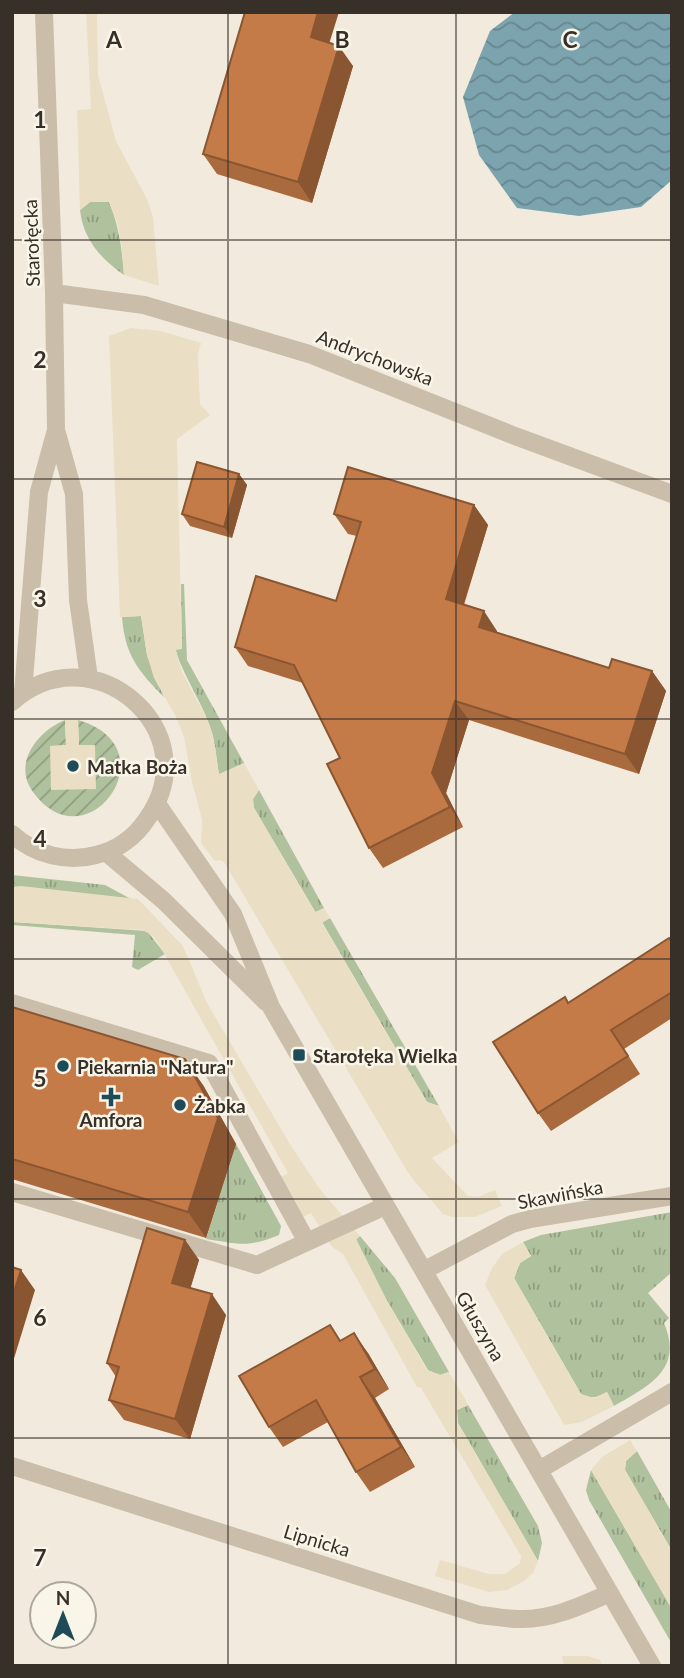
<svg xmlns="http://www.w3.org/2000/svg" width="684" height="1678" font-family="Lato,sans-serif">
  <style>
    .grass { fill: url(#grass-tufts) }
    .garden { fill: url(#garden-furrows) }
    .plaza { fill: #eadfc4 }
    .water { fill: url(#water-waves) }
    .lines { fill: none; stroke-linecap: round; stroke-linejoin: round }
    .minor { stroke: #cabda9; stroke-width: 18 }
    .wall { fill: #a96a3e }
    .shaded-wall { fill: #8a5632 }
    .building { fill: #c57b48; stroke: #8a5632; stroke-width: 2 }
    .grid { fill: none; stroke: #373029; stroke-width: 2; stroke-opacity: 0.55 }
    .poi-dot { fill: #1e4b58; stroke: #faf5e9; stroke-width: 2.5 }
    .labels { text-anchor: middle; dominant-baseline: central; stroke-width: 5; stroke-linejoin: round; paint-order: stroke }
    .street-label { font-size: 19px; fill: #373029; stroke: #faf5e9 }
    .poi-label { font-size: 19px; font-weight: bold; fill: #373029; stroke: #faf5e9; text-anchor: start }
    .grid-label { font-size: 23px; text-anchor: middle; font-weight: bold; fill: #373029; stroke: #faf5e9; stroke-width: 5; stroke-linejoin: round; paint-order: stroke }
  </style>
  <defs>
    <pattern id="grass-tufts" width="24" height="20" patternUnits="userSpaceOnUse" patternTransform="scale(1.75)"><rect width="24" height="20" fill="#afc19d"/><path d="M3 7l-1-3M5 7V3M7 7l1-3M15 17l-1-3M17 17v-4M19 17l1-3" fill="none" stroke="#8f9d80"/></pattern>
    <pattern id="garden-furrows" width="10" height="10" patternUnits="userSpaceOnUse" patternTransform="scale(1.75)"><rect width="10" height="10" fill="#afc19d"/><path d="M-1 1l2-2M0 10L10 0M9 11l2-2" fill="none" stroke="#8f9d80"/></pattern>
    <pattern id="water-waves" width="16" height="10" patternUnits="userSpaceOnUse" patternTransform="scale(1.75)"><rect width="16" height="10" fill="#7ca4af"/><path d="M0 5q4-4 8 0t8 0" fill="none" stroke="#66868e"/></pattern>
  </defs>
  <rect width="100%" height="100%" fill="#f2ebdd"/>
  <path class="grass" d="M90,202H109C119,226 122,249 124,275C101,259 83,239 80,210Z
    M181,584H184L187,660L244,763L219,775C217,762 216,749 213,736C205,706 185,680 175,649H182Z
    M141,616L147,655L164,697C138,671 125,655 122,617Z
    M259,790L324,908L316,913L254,808L253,799Z
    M12,875L105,885L131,899L12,887Z
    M330,918L439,1106L427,1102L322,922Z
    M12,922L147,931L165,954L138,970L132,967L135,935L12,925Z
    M236,1144L281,1226L279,1235C247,1248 239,1244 206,1239Z
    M672,1212V1272L648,1293L669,1318L664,1323C684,1370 648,1386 614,1406L607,1392C598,1397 590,1400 581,1394L514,1278L520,1263L531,1256L523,1242L541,1235Z
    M360,1236L395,1278L449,1372L440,1375L428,1370L386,1299L356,1239Z
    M468,1405L538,1526L542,1543L538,1561L458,1423L457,1410Z
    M637,1451L672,1513V1551L625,1470L626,1461Z
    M591,1470L672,1609V1644L589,1500L586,1490Z"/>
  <path class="garden" d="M65,720L66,745L50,746L94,745H79L78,720C173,747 87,867 33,792C12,763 38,731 65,720Z"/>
  <path class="plaza" d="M86,12H97L98,75L116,141L147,199L153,217L159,286L124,275L121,242L117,222L109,202H90L80,210L77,110L91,109Z
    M131,328L161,331L201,343L198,355L200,404L210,415L177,439L182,649L176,650L182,672L206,717L213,737L219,774L244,763L259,790L253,799L254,808L315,912L324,908L330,918L322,923L427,1102L439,1106L459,1142L432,1158L468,1196L478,1197L495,1190L502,1206L475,1217H453L443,1214L416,1183L407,1171L224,862L220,860L215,861L201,843L202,820L192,782L184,737L176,717L154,678L147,655L141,616L120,617L109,336Z
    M65,720H78L79,745H95L96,789L51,790L50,746L66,745Z
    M21,886L138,899L183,946L207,1003L291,1146L319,1188L360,1236L356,1240L386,1299L427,1370L440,1375L449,1372L465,1399L468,1405L457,1410L458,1423L538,1561L533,1573L524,1581L507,1590L489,1592L435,1576L440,1560L489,1574H505L520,1563L521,1556L421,1388L417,1387L343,1254L332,1247L311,1213L303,1217L279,1178L288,1173L158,943L152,935L142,930L12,922V887Z
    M523,1242L531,1256L520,1263L514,1279L581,1394L594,1398L607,1392L614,1406L582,1422L564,1425L485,1285L492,1268L502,1254Z
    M630,1440L637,1451L626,1461L625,1470L672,1551V1609L591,1470L602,1457Z
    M562,1656H588L600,1660L602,1666H564Z"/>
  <path class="water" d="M515,12H672V180L641,207L579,216L517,208L479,155L463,97L490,31Z"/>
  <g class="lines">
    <path class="minor" d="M44,12L54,293L56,430L74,494L78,600L89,678
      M54,293L144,305L309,354L515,436L672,494
      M23,693L39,492L56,430
      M12,702C92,630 210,731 147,819C135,837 117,850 96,855C67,863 35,855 12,834
      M158,805L233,914L271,1007L652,1666
      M107,853L164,901L266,1002
      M12,1003L209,1063L307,1242
      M12,1192L257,1265L385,1206
      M425,1270L512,1224L530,1219L672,1196
      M12,1466L480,1615C493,1616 506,1619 519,1619C551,1620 581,1606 610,1593
      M539,1470L672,1392"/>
  </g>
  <path class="wall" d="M329,43L353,66L312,203L217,174L203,154Z
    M239,474L247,485L232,538L190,526L182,514Z
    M474,505L488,525L464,605L497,631V632L609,668L652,671L666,691L639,774L469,720L446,793L463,827L383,868L369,848L340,758L303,683L248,666L235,647L336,601L357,536L348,534L334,514Z
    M672,942V1018L624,1049L640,1074L551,1131L538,1113L569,1003Z
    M12,1007L203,1085L236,1144L206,1238L12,1179Z
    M185,1240L199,1260L190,1288L226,1315L190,1439L124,1420L109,1400L116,1377L107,1363Z
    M341,1340L368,1353L389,1389L375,1398L415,1467L370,1492L356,1472L328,1422L283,1447L269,1427Z"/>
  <path class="shaded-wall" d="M318,12H339L325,57L311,37Z
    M339,46L353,66L312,203L298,182Z
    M239,474L247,485L232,538L224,527Z
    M474,505L488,525L459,619L446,599Z
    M484,611L497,631L492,646L479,627Z
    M652,671L666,691L639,774L625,754Z
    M455,701L469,720L446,793L463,827L450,807L432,773Z
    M185,1059L203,1085L236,1144L206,1238L188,1212Z
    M185,1240L199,1260L186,1303L172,1283Z
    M21,1270L35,1290L12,1365V1298Z
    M212,1294L226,1315L190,1439L175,1419Z
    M354,1333L368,1353L389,1389L375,1369Z
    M360,1377L375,1398L415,1467L401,1447Z"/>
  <path class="building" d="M245,12H318L311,37L339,46L298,182L203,154Z
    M197,462L239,474L224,527L182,514Z
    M348,467L474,505L446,599L484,611L479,627L609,668L612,659L652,671L625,754L455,701L432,773L450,807L369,848L327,764L340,758L294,665L235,647L256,576L336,601L361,522L334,514Z
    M669,938L672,942V992L611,1030L628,1056L538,1113L493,1042L565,997L568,1003Z
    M12,1007L185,1059L218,1118L188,1212L12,1159Z
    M147,1228L185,1240L172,1283L212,1294L175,1419L109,1400L119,1367L107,1363Z
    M12,1267L21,1270L12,1298Z
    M330,1325L340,1341L354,1333L375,1369L360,1377L401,1447L356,1472L316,1400L269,1427L239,1376Z"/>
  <path class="grid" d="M228,12V1666M456,12V1666M12,240H672M12,479H672M12,719H672M12,959H672M12,1199H672M12,1438H672"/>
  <g class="poi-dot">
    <circle cx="73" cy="766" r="7"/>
    <rect x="292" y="1048" width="14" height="14" rx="3.5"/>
    <circle cx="63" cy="1066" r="7"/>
    <path d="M107.5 1086.5h7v7h7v7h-7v7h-7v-7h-7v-7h7z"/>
    <circle cx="180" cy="1105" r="7"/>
  </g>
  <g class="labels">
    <g class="street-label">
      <text transform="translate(31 243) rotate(-92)">Starołęcka</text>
      <text transform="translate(375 357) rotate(21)">Andrychowska</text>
      <text transform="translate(560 1194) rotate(-11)">Skawińska</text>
      <text transform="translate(481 1326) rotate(60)">Głuszyna</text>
      <text transform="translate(317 1540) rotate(17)">Lipnicka</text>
    </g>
    <g class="poi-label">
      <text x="87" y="766">Matka Boża</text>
      <text x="313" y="1055">Starołęka Wielka</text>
      <text x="77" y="1066">Piekarnia "Natura"</text>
      <text x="194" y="1105">Żabka</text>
      <text x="111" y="1119" text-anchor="middle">Amfora</text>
    </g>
  </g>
  <g class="grid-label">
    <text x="114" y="48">A</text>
    <text x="342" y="48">B</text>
    <text x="570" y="48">C</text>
    <text x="40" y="128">1</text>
    <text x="40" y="368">2</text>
    <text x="40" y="607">3</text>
    <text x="40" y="847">4</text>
    <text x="40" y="1087">5</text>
    <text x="40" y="1326">6</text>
    <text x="40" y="1566">7</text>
  </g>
  <rect width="684" height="1678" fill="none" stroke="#373029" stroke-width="28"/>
  <g transform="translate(63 1615)"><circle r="33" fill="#faf5e9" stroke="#aca69c" stroke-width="2"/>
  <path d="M0-5L12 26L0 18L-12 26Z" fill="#1e4b58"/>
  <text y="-10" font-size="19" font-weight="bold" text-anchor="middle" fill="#373029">N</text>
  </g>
</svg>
